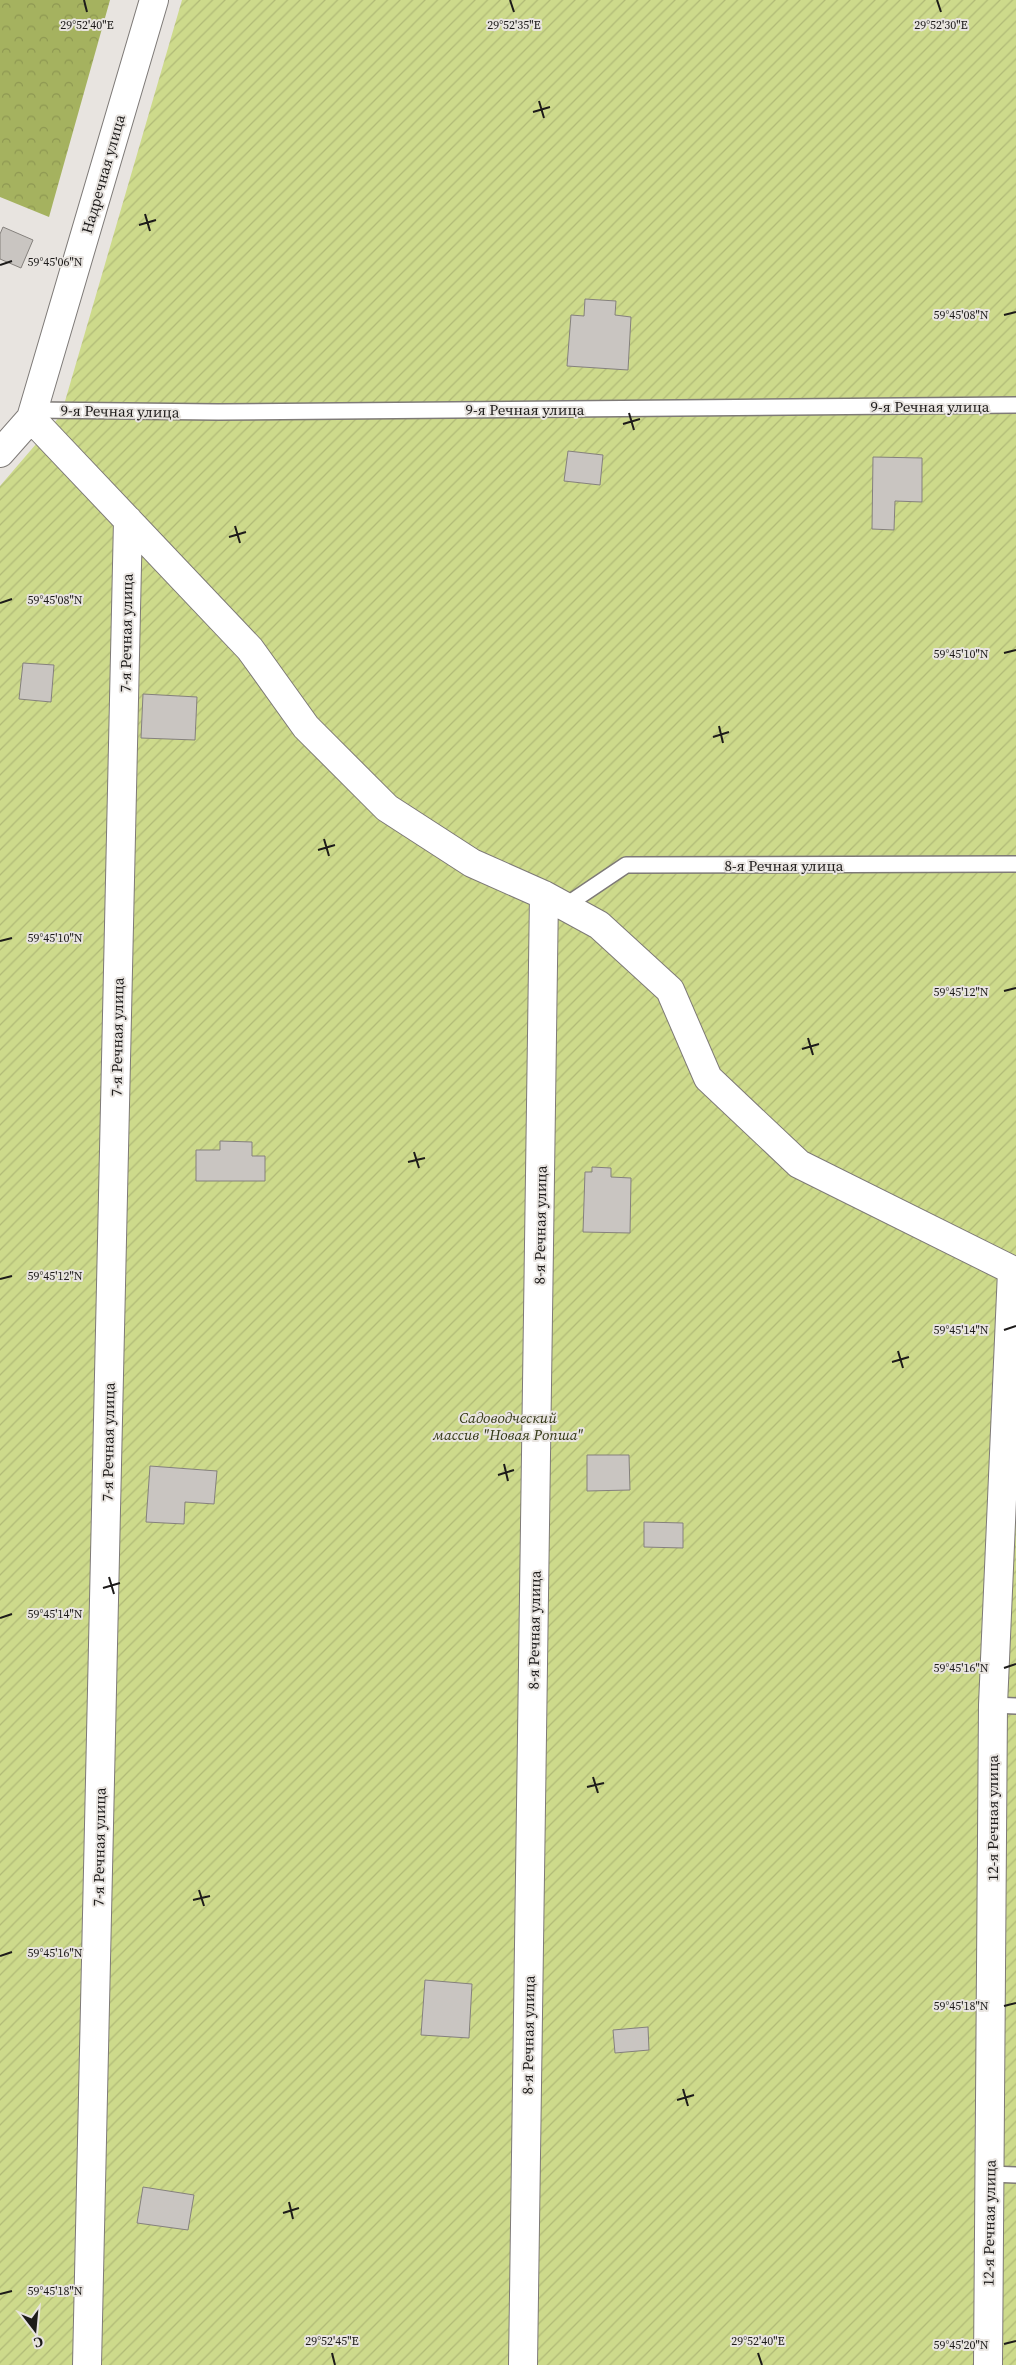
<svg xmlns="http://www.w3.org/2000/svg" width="1016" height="2365" font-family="'Source Serif 4',serif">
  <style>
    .forest { fill: url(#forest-crowns) }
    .garden { fill: url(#garden-furrows) }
    .building { fill: #c9c5c1; stroke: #85817d }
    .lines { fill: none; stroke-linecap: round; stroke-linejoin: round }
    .lane-casing { stroke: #7e7a77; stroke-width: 18 }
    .street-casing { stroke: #7e7a77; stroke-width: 30 }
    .lane { stroke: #fff; stroke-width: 15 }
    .street { stroke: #fff; stroke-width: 28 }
    .ticks { fill: none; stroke: #1d1b1a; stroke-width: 2 }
    .labels { text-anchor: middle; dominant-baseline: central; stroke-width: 4; stroke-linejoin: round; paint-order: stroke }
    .street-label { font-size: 15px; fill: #1d1b1a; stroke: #e8e4e0 }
    .park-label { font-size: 15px; font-style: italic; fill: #333815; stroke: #e8e4e0 }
    .ticks-label { font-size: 12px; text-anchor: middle; fill: #1d1b1a; stroke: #e8e4e0; stroke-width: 4; stroke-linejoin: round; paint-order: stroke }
  </style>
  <defs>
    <pattern id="forest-crowns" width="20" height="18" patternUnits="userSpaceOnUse" patternTransform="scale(1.25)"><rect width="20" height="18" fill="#a5b25f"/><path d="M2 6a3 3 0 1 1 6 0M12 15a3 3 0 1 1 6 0" fill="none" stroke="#8e9852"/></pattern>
    <pattern id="garden-furrows" width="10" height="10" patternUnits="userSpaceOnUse" patternTransform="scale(1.25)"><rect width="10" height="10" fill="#cdda8b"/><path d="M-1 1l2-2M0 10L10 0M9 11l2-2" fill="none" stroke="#b0ba77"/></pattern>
  </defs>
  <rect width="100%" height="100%" fill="#e8e4e0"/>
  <path class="forest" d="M0,0H110L49,217L0,197Z"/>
  <path class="garden" d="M182,0H1016V2365H0V486L61,415Z"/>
  <path class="building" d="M3,227L33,240L21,268L0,259V234Z
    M585,299L616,301L615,315L631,317L628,370L567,366L571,315L584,316Z
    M568,451L603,455L600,485L564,481Z
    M873,457L922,458V502L895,501L894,530L872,529Z
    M23,663L54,665L51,702L19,699Z
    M143,694L197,697L195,740L141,738Z
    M220,1141L252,1142V1156H265V1181H196V1150H220Z
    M592,1167L611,1168V1177L631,1178L630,1233L583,1232L585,1172H592Z
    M587,1455H629L630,1490L587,1491Z
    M150,1466L217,1471L214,1504L185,1502L184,1524L146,1522Z
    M644,1522L683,1523V1548L644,1547Z
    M425,1980L472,1984L469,2038L421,2035Z
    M648,2027L649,2050L615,2053L613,2030Z
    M143,2187L194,2195L188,2230L137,2223Z"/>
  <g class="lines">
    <g class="lane-casing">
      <path id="lane" d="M34,410L218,412L1016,405
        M565,906L626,865L1016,864
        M993,1705L1016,1706
        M990,2174L1016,2175"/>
    </g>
    <g class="street-casing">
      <path id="street" d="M31,418L250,649L306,727L387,808L472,863L544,895L599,925L670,990L708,1078L799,1164L1016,1272
        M0,453L31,418L154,0
        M87,2365L128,520
        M523,2365L544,895
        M988,2365L993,1705L1012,1271"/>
    </g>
    <use href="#lane" class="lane"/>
    <use href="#street" class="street"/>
  </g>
  <path class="ticks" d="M84,0L87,12M510,0L514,12M937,0L941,12M539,101L544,118M533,112L550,107M145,214L150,231M139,225L156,220M0,265L12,261M1004,315L1016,312M629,413L634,430M623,424L640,419M235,526L240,543M229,537L246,532M0,603L12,599M1004,653L1016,650M719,726L723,743M713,737L729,732M324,839L329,856M318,850L335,845M0,941L12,938M1004,991L1016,988M808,1038L813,1055M802,1049L819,1044M414,1152L419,1168M408,1162L425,1158M0,1279L12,1276M1004,1330L1016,1326M898,1351L903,1368M892,1362L909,1357M504,1464L508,1481M498,1475L514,1470M109,1577L114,1594M103,1588L120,1583M0,1618L12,1614M1004,1668L1016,1664M593,1777L598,1793M587,1787L604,1783M199,1890L204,1906M193,1900L210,1896M0,1956L12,1952M1004,2006L1016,2003M683,2089L688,2106M677,2100L694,2095M289,2202L293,2219M283,2213L299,2208M0,2294L12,2291M1004,2344L1016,2341M332,2353L335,2365M758,2353L762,2365"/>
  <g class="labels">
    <g class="street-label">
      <text transform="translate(103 174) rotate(-74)">Надречная улица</text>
      <text x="930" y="406">9-я Речная улица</text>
      <text x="525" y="409">9-я Речная улица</text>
      <text transform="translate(120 411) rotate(1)">9-я Речная улица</text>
      <text transform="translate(126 633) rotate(-89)">7-я Речная улица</text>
      <text x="784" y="865">8-я Речная улица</text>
      <text transform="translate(117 1037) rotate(-89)">7-я Речная улица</text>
      <text transform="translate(540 1225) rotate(-89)">8-я Речная улица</text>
      <text transform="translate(108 1442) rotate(-89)">7-я Речная улица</text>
      <text transform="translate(534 1630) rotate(-89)">8-я Речная улица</text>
      <text transform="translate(992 1818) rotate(-90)">12-я Речная улица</text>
      <text transform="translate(99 1847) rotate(-89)">7-я Речная улица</text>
      <text transform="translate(528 2035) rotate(-89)">8-я Речная улица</text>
      <text transform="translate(989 2223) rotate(-89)">12-я Речная улица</text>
    </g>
    <g class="park-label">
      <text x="508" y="1417">Садоводческий<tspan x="508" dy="17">массив "Новая Ропша"</tspan></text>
    </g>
  </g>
  <g class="ticks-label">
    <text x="87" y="29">29°52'40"E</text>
    <text x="514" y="29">29°52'35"E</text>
    <text x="941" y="29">29°52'30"E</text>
    <text x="55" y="266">59°45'06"N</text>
    <text x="961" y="319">59°45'08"N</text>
    <text x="55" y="604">59°45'08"N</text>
    <text x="961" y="658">59°45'10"N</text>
    <text x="55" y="942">59°45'10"N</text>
    <text x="961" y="996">59°45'12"N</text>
    <text x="55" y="1280">59°45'12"N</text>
    <text x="961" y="1334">59°45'14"N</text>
    <text x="55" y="1618">59°45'14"N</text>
    <text x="961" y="1672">59°45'16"N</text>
    <text x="55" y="1957">59°45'16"N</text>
    <text x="961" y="2010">59°45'18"N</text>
    <text x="55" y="2295">59°45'18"N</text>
    <text x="332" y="2345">29°52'45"E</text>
    <text x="758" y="2345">29°52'40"E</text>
    <text x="961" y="2349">59°45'20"N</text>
  </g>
  <g transform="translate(35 2330) rotate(164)" stroke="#e8e4e0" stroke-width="4" paint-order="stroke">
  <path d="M0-4L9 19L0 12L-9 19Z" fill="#1d1b1a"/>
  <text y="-8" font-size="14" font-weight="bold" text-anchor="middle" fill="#1d1b1a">С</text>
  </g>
</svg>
